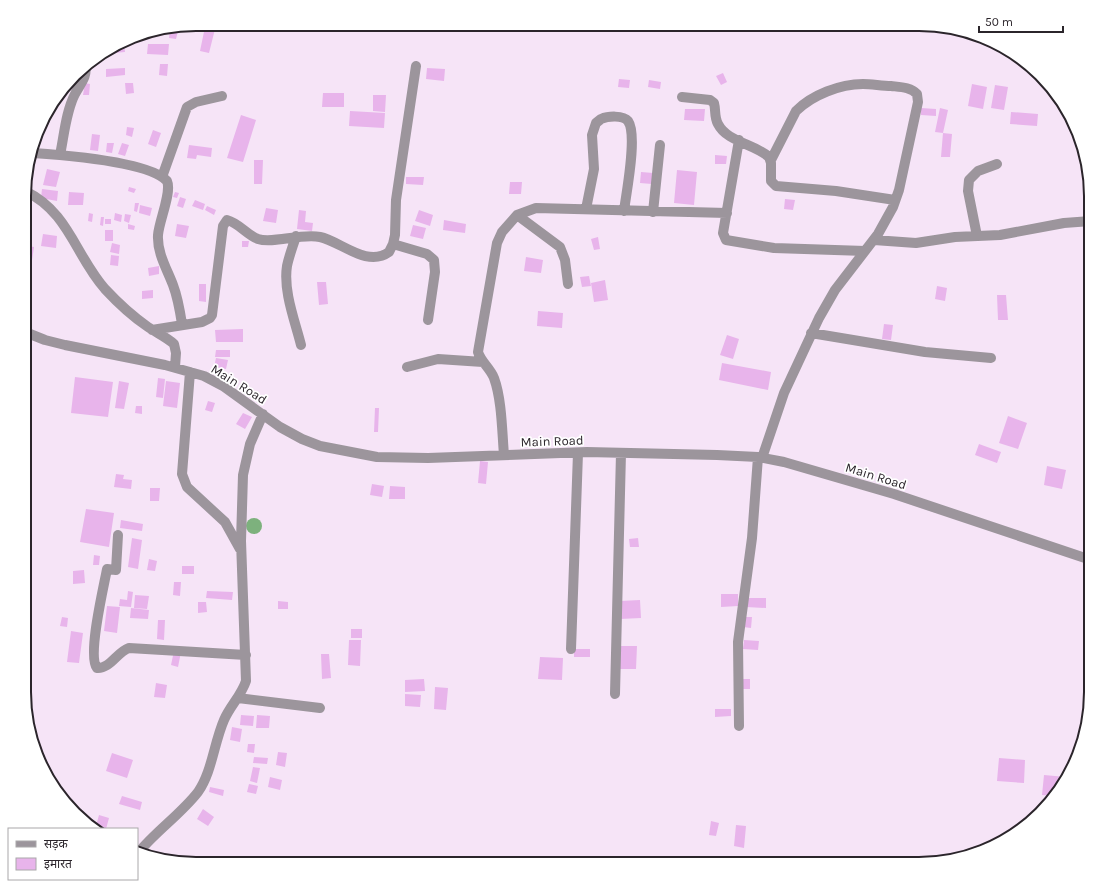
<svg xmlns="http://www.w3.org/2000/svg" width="1115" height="888" font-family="Karla,'Noto Sans Devanagari',sans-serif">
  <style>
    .water { fill: #7db17d }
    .building { fill: #e8b4eb }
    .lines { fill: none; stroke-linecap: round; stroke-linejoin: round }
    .minor { stroke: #9c959c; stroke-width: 10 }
    .labels { text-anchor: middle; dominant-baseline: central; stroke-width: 3.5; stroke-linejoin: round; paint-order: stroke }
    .street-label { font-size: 13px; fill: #2b252b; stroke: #fff }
    .rim { fill: none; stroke: #2b252b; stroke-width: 2 }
  </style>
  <rect width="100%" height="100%" fill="#f6e4f7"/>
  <path class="water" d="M246 526a8 8 0 1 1 16 0a8 8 0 1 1-16 0Z"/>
  <path class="building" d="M192,25L190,31L183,29V26Z
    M205,27L215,29L209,53L200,51Z
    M170,30L178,31L176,39L169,38Z
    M124,43L125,52L113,53L112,50Z
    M148,44H169L168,55L147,54Z
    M160,64H168L167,76L159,75Z
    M125,68V75L106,77V69Z
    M427,68L445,69L444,81L426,79Z
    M723,73L727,82L721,85L716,76Z
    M619,79L630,80L629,88L618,87Z
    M649,80L661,82L660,89L648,87Z
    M85,83L90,84L89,95H83Z
    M125,83H133L134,93L126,94Z
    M972,84L987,87L983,109L968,106Z
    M995,85L1008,87L1004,110L991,108Z
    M323,93H344V107H322Z
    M373,95H386L385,112L373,111Z
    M921,108L936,109V116L921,115Z
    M940,108L948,110L943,133L935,132Z
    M685,109H705L704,121L684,120Z
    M350,111L385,113L384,128L349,126Z
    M1011,112L1038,114L1037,126L1010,124Z
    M241,115L256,120L243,162L227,158Z
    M127,127L134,128L132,137L126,135Z
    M153,130L161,133L156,147L148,144Z
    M943,133L952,134L950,157H941Z
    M92,134L100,135L98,151L90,150Z
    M107,143H114L112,153L106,152Z
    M122,143L129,145L125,156L118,154Z
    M189,145L212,148L211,157L197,155L196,159L187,158Z
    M715,155L727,156L726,164H715Z
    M254,160H263L262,184H254Z
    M47,169L60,172L56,187L43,185Z
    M677,170L697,172L694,205L674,203Z
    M641,172L653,173L652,184L640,183Z
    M406,177H424L423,185L406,184Z
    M510,182H522L521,194H509Z
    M129,187L136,189L134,193L128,191Z
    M42,189L58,191L57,201L41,198Z
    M69,192L84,193L83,205H68Z
    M175,192L179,193L177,198L173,197Z
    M180,197L186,199L183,208L177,206Z
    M785,199L795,200L793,210L784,209Z
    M195,200L205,204L203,210L192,206Z
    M135,203H139L137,212L134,211Z
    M140,205L152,208L150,216L139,213Z
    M207,206L216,210L214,215L205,210Z
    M266,208L278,210L276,223L263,221Z
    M299,210L306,211L305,222L313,223L312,231L297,229Z
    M419,210L433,215L430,226L415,221Z
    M89,213L93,214L92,222L88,221Z
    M115,213L122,215L121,222L114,220Z
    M125,214L131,215L129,223L124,221Z
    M101,217H104L103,226L100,225Z
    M105,219H111V224H105Z
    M444,220L466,224L465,233L443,230Z
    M128,224L135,226L134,230L128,229Z
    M177,224L189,226L186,238L175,236Z
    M413,225L426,228L423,239L410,236Z
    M105,230H113V241H105Z
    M43,234L57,236L56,248L41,246Z
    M598,237L600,249L594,250L591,239Z
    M242,241H249L248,247H242Z
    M112,243L120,245L119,254L110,252Z
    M27,246L34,247L31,267L25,266Z
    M111,255L119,256L118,266L110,265Z
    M526,257L543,260L541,273L524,271Z
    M159,266V274L149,276L148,268Z
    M589,276L591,286L582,287L580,277Z
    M605,280L608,300L594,302L591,283Z
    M317,282H326L328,304L319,305Z
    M199,284H206V302L199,301Z
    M937,286L947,288L945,301L935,299Z
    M153,290V298L142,299V291Z
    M997,295H1006L1008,320H998Z
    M538,311L563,313L562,328L537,326Z
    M884,324L893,325L891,340L882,339Z
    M243,329V342H216L215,330Z
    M727,335L739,339L733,359L720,355Z
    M216,350H230V357H215Z
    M216,358L228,360L226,369L214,367Z
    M722,363L771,372L768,390L719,380Z
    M75,377L113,382L108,417L71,413Z
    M158,378L165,379L163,398L156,397Z
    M119,381L129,383L124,409L115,408Z
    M166,381L180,383L177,408L163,406Z
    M1089,395H1091V418L1085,417Z
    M208,401L215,403L212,412L205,410Z
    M136,406H142V414L135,413Z
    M375,408H379L378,432H374Z
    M243,413L252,417L245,429L236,424Z
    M1008,416L1027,423L1018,449L999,443Z
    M979,444L1001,452L997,463L975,455Z
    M480,461L488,462L486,484L478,483Z
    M1047,466L1066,470L1062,489L1044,485Z
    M116,474L124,475L123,479L132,480L131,489L114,487Z
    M372,484L384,486L382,497L370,495Z
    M390,486L405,487V499H389Z
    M150,488H160L159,501H150Z
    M86,509L114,513L109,547L80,542Z
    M121,520L143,524L142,531L120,528Z
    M132,538L142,540L138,569L128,567Z
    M638,538L639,547H630L629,539Z
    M94,555L100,556L99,565H93Z
    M149,559L157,561L155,571L147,570Z
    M182,566H194V574H182Z
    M84,570L85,583L73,584V571Z
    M174,582H181L180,596L173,595Z
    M128,591L133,592L131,607L119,606L120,599L127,600Z
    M207,591L233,592L232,600L206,598Z
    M721,594H738V606L721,607Z
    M135,595L149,596L147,609L134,608Z
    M747,598H766V608L746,607Z
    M640,600L641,618L620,619V601Z
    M278,601L288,602V609H278Z
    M198,602H206L207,612L198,613Z
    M107,606L120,607L117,633L104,631Z
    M131,608L149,610L148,619L130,618Z
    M62,617L68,618L67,627L60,626Z
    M744,617H752L751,628L743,627Z
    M158,620H165L164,640L157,639Z
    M351,629H362V638H351Z
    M71,631L83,633L79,663L67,662Z
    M349,640H361L360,666L348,665Z
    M744,640L759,641L758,650L743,649Z
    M619,646H637L636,669H619Z
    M574,649H590V657H574Z
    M174,651L181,652L178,667L171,665Z
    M321,654H329L331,678L322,679Z
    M540,657L563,658L562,680L538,679Z
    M1084,660H1091V675L1083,674Z
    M424,679L425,691L405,692V680Z
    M740,679H750V689H740Z
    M156,683L167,685L165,698L154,697Z
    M435,687L448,688L446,710L434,709Z
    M405,694L421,695L420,707L405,706Z
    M715,709H731V716L715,717Z
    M241,715L254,716L253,726L240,725Z
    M257,715L270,716L269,728H256Z
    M232,727L242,729L240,742L230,740Z
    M248,744H255L254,753L247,752Z
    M278,752L287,753L285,767L276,765Z
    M112,753L133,760L127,778L106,771Z
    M254,757L268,758L267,764L253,763Z
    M999,758L1025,760L1024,783L997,781Z
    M253,767L260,768L257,783L250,781Z
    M1044,775L1066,777L1054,796L1042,795Z
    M270,777L282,780L280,790L268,787Z
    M249,784L258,786L256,794L247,792Z
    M210,787L224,790L223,796L209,792Z
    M122,796L142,802L140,810L119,804Z
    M203,809L214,817L208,826L197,819Z
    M99,815L109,818L106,829L96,826Z
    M711,821L719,823L716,836L709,835Z
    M736,825L746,826L744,848L734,846Z
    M993,845L985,851H984L983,846Z"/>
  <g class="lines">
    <path class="minor" d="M682,97L710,100L714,103C716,110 714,117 718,124C727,142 755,144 769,157L771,163V181L776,186L836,191L895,200
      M739,140L723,233L726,240L774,248L865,251
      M33,153C62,155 148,161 167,181C172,192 159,221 158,235C157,253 167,269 173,285C178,298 180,311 182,324
      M60,155C64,136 66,111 75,94C80,84 88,77 85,65
      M162,177L187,107L196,102L222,96
      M25,191C69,212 75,255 105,289C118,303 132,316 148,327C157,333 166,337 174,344L176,353L175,367
      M586,209L594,169L592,135L596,123L601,119C608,116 623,115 628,121C638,135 626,194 624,211
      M653,212L660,145
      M517,215L560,247L565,260L568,284
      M296,236C293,246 289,256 287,266C283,291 295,321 301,345
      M977,236L968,191L969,180L978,171L997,164
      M874,240L916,243L955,237L1000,235L1064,223L1091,221
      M393,244L427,254L434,260L435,272L428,320
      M152,330L202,322L210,318L212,315L223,226L227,220C239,223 247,235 258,239C273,244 301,233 320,237C340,241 367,268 389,252L393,244L395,235L396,200L416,66
      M25,332L45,340L65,345L165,365L204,376L223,386L280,427L302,439L320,446L377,457L428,458L587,452L717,455L758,457L784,462L894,494L1091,560
      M811,333L925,352L991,358
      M407,367L438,359L483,362
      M190,372L182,474L187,487L225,522L240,549
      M504,455C502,432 502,400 494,378C490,368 481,362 478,352L497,243L502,232L517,215L536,208L727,213
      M762,458L784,393L819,318L835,290L878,234L893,207L899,190L918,102L917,94C911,87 900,87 891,86C882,86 872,84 863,84C840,84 812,95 796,111L771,160
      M118,535L116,570L107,569C104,586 87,656 97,668C110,669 117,652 129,648L246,655
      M571,649L578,453
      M615,694L621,453
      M238,698L320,708
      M739,726L738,642L752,538L758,457
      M138,853C156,831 181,814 198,792C212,772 214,743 224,720C230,706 241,696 246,681L241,541L243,475L250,444L263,414"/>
  </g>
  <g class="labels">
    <g class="street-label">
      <text transform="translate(239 384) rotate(32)">Main Road</text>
      <text transform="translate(552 441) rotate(-2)">Main Road</text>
      <text transform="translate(876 476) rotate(17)">Main Road</text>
    </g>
  </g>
  <path d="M0 0H1115V888H0ZM196 31H919A165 165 0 0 1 1084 196V692A165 165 0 0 1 919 857H196A165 165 0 0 1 31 692V196A165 165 0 0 1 196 31Z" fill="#fff" fill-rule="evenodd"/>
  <path class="rim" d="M196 31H919A165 165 0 0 1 1084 196V692A165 165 0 0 1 919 857H196A165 165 0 0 1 31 692V196A165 165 0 0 1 196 31Z"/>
  <rect x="8" y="828" width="130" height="52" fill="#ffffff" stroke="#aaa8aa"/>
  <rect x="16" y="841" width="20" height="6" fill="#9c959c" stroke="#aaa8aa"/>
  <text x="44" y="848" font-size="12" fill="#2b252b">सड़क</text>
  <rect x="16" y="858" width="20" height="12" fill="#e8b4eb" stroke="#aaa8aa"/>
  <text x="44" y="868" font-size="12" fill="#2b252b">इमारत</text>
  <path d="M979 26v6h84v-6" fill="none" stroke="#2b252b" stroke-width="2"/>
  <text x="985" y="26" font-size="12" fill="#2b252b" stroke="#ffffff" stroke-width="3" paint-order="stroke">50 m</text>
</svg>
